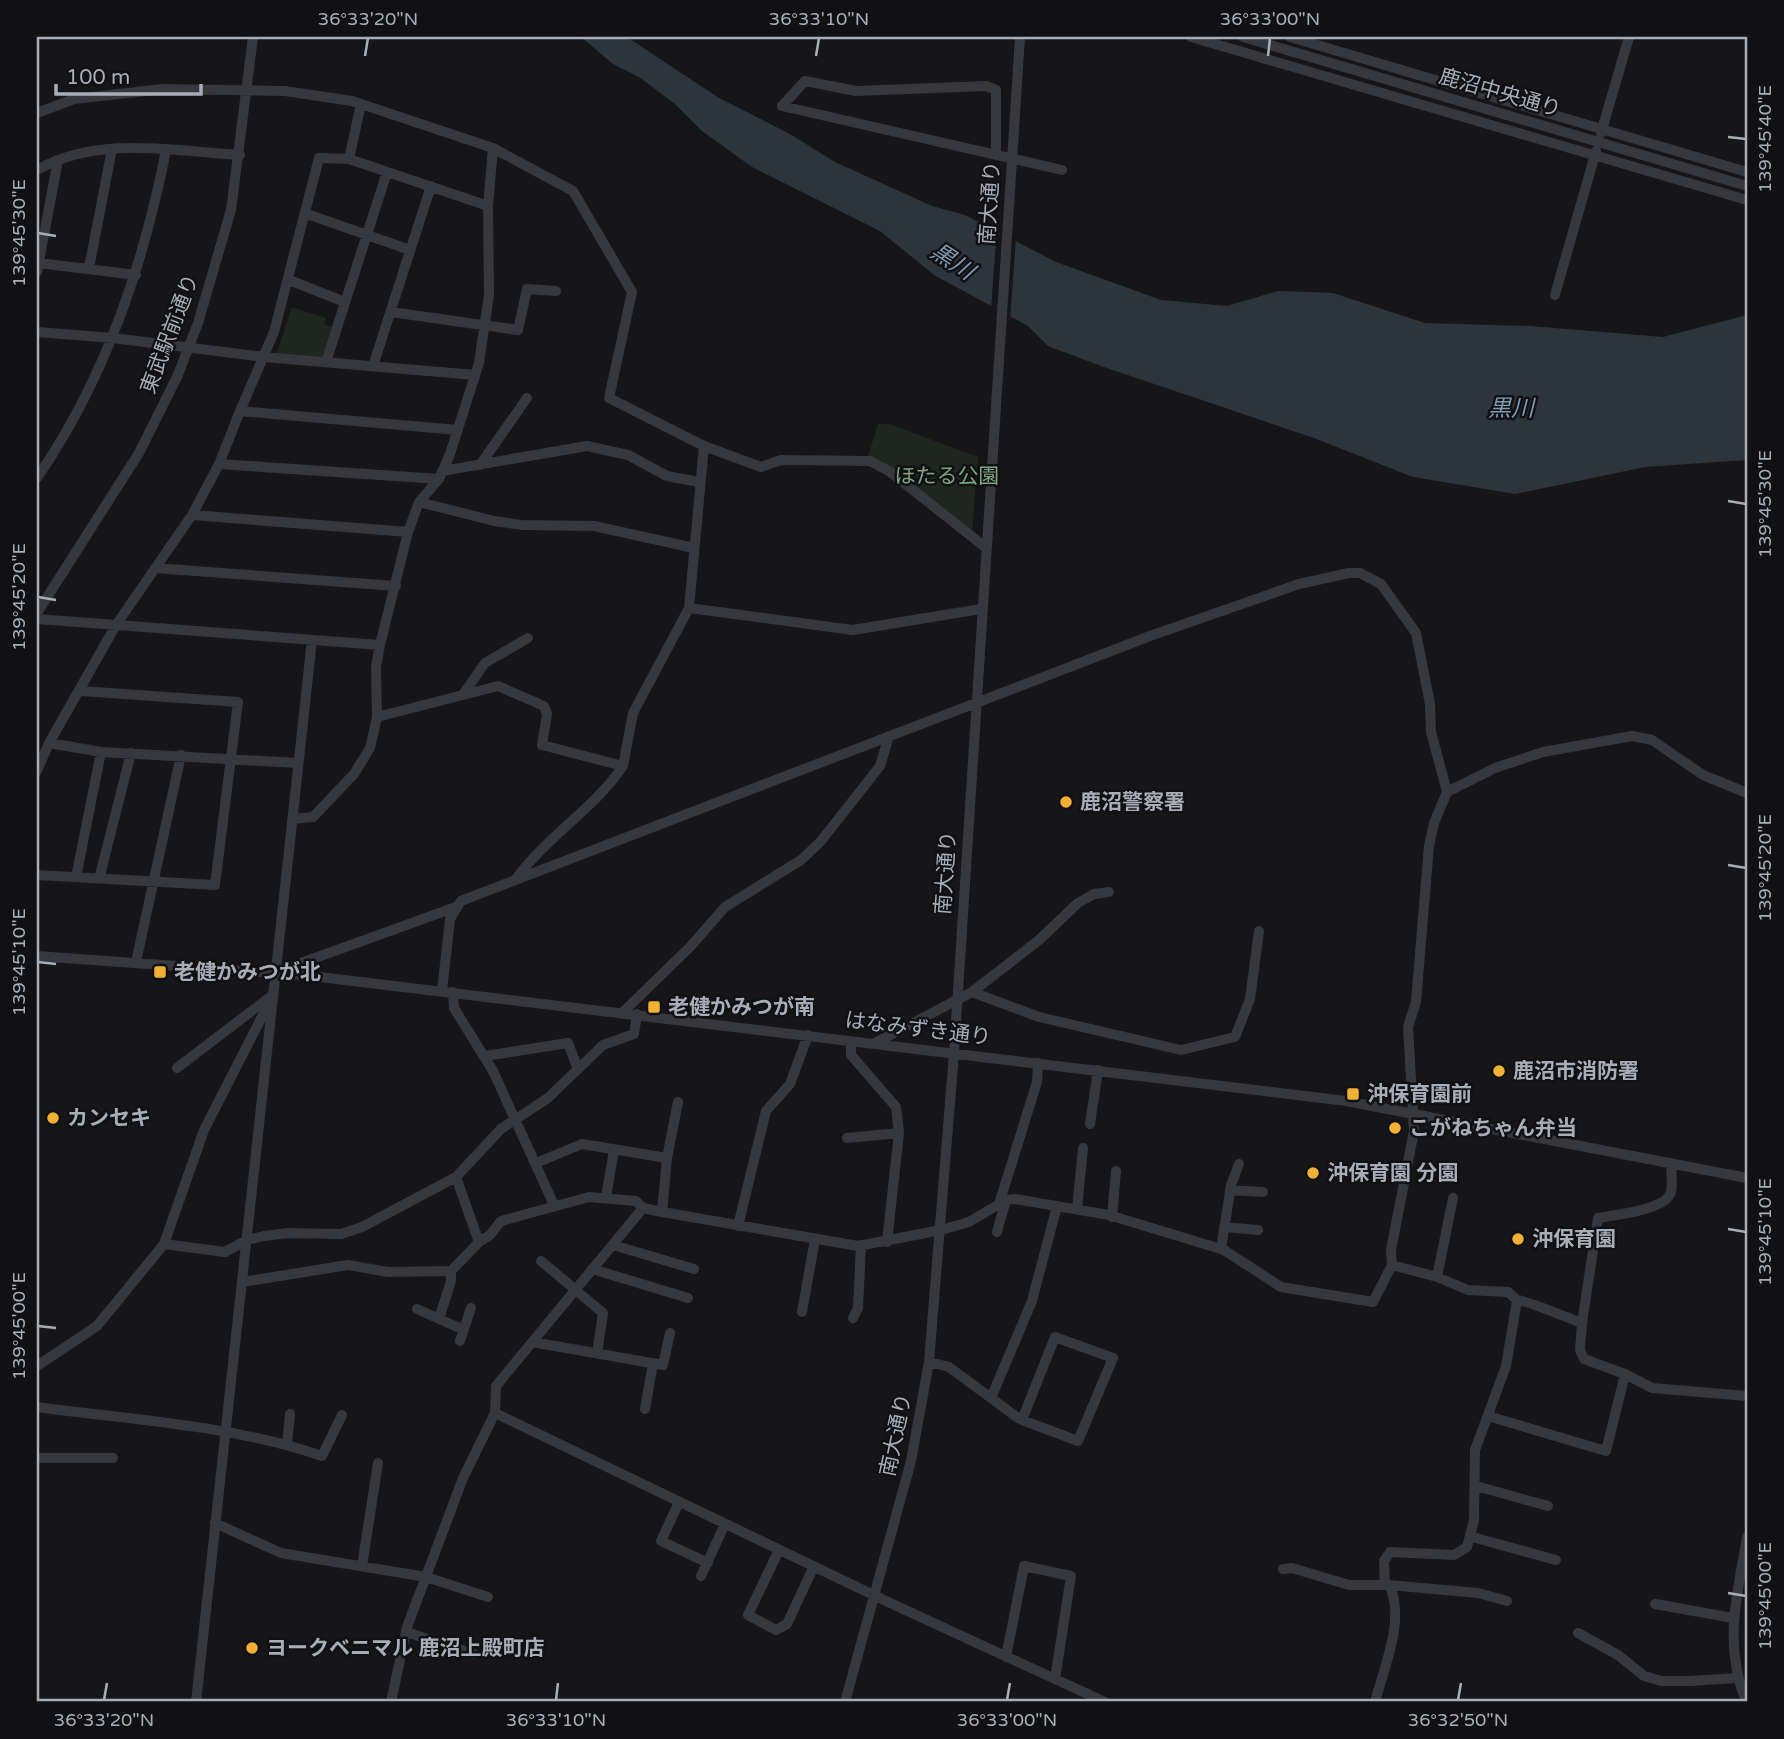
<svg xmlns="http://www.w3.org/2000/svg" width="1784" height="1739" font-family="'Varela Round','Noto Sans JP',sans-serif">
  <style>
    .green { fill: #1e261f }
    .water { fill: #2c353c }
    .pier { fill: #161618 }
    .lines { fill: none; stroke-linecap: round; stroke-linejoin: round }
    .minor { stroke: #37383d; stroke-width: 10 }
    .ticks { fill: none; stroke: #a8adb8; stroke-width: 2.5 }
    .poi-dot { fill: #f2b134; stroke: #111113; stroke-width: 2.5 }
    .labels { text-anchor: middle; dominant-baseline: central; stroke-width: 5; stroke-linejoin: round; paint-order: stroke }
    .street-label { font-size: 21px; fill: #a8adb8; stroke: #111113 }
    .park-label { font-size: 21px; fill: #7fa381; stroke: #111113 }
    .poi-label { font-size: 21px; font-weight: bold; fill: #a8adb8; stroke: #111113; text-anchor: start }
    .water-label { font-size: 23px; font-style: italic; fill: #7f9bb3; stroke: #111113 }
    .neatline { fill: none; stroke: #a8adb8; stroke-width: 2.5 }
    .ticks-label { font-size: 18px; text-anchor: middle; fill: #a8adb8 }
  </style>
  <rect width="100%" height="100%" fill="#161618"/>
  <path class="green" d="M292,307L326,318L324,324L333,327L325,355L319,359L276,355Z
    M878,424H889L978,457L972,534L882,461L868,456Z"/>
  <path class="water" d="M581,37H627L719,98L790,134L835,162L932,206L965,215L1056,262L1161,300L1227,306L1278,291L1333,293L1425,323L1530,326L1663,337L1747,315V460L1645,467L1515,494L1413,477L1314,438L1101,366L1048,346L1028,326L934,275L880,231L752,167L702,131L675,104L639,77L613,64Z"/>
  <path class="pier" d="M997,227L1016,237L1010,320L991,310Z"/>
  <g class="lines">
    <path class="minor" d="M1191,37L1747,200
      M1243,37L1747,186
      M1290,37L1747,172
      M37,113L74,99L163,89L285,91L352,101L493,148L573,191L632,292L609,398L704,446L689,608L633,713L623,766
      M1601,133L1629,37
      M996,155V90L986,86L856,91L805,81L782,106L1062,170
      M349,159L361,104
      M37,170C99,135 173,151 240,155
      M307,214L410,250
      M39,263L136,275
      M89,268L112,149
      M37,272L58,160
      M289,280L345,302
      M1555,295L1596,151
      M391,312L518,330L527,289L556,291
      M37,332L113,338L264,357L475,375
      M326,362L387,172
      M373,366L431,186
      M458,430L240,411L274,332L319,158L349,159L488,206
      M704,446L761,467L781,460L870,461L889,471L985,547
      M219,464L439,479
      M480,465L527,398
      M442,471L587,446L628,455L667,476L699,482
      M37,478C105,379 143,267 166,150
      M419,502L494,521L522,525L594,526L694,548
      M192,515L408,532
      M155,568L396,586
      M689,608L853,630L981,609
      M37,613L139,453L177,377L198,323L231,210L253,37
      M37,619L380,645
      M464,693L485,663L528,638
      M377,717L498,686L544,706L547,714L542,745L623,766C594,809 547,836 516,879
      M49,743L101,752L298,763
      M37,771L49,743L116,625L192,515L219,464L240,411
      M1447,792L1495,768L1543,752L1632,736L1652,740L1703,775L1747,793
      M293,819L313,817L354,774L370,748L377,717L376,667L380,645L408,532L419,502L439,479L450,454L479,363L489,295L488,206L493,148
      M37,875L215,885L238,702L81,691
      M76,877L101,752
      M99,879L131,753
      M37,956L303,975L1346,1101L1747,1178
      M136,962L181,755
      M279,971L456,907
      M453,992L454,1008L493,1071L554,1205
      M972,992L1039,1017L1181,1050L1235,1037L1250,999L1259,931
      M623,1012L690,947L725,907L801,860L821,841L880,766L889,736
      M851,1041V1055L896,1107L899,1133L887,1242
      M875,1043L972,992L1039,940L1078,903L1094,894L1109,892
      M485,1056L568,1043L577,1067
      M177,1068L270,997
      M1090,1124L1098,1070
      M847,1138L899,1133
      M667,1158L678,1102
      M536,1163L582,1144L667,1158L662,1212
      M456,1177L479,1242
      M1230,1190L1263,1192
      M606,1197L614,1150
      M999,1204L1037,1082L1038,1063
      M1077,1209L1083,1148
      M1112,1217L1116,1171
      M738,1226L766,1111L790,1084L808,1035
      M1224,1227L1258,1230
      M997,1232L1006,1200
      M164,1244L204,1130L270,1001
      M613,1245L694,1269
      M1221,1249L1231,1185L1239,1164
      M541,1261L603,1313L598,1347
      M592,1269L688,1298
      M1437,1277L1453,1198
      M242,1282L348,1265L388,1272L451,1271L479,1242L490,1235L501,1221L589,1197L636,1201L643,1208L662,1212L858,1246L941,1230L969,1222L1006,1200L1015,1199L1109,1215L1224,1250L1281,1287L1373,1302L1392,1265L1391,1250L1414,1131L1408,1027L1416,1002L1429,846L1434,823L1447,792L1431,732L1430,704L1416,633L1381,584L1360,573H1349L1299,584L1150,636L461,901L450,919L442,991
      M1517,1300C1523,1299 1571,1319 1582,1323L1598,1218C1614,1215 1667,1210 1671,1192C1673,1183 1671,1172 1671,1163
      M417,1309L464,1330
      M802,1312L815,1239
      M853,1318L858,1308L861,1245
      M439,1319L451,1281V1271
      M1582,1323L1580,1350L1584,1359L1625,1374
      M460,1341L471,1308
      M532,1342L663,1365L670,1333
      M929,1362L949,1367L1018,1418L1022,1420L1078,1441L1113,1358L1055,1337L1022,1420
      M37,1366L97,1326L164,1244L225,1252L247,1240L264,1236L288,1233L341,1234L362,1227L456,1177L501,1129L548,1098L603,1045L634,1034L637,1014
      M991,1398L1032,1301L1057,1206
      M37,1407C131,1420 232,1425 322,1456L342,1415
      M645,1409L653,1363
      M495,1413L888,1602L1105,1702
      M1488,1416L1606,1451L1625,1374L1652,1388L1747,1396
      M287,1444L290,1414
      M37,1458H113
      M1476,1486L1548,1506
      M679,1502L661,1541L708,1563
      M215,1523L281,1553L426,1577L488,1597
      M1472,1537L1556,1560
      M779,1550L748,1615L776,1630L787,1624L814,1566
      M362,1566L378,1463
      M1283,1569L1292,1568L1349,1585H1388
      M701,1576L725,1524
      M1385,1585L1384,1561L1390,1552L1454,1555L1467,1547L1474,1520L1475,1450L1506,1366L1517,1300L1508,1292L1468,1290L1437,1277L1392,1265
      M1655,1604L1733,1618
      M406,1632L474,1654
      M1578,1633L1618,1655L1644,1676L1661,1681H1690L1737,1678
      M1006,1657L1024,1566L1071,1576L1055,1679
      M196,1702L312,640
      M391,1702L407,1627L463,1478L495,1413L496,1386L643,1208
      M845,1702L911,1461L929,1362L954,1053L1020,37
      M1375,1702C1384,1667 1406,1618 1389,1585L1478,1593L1507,1601
      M1746,1702C1723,1641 1737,1598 1747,1537"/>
  </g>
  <path class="ticks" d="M365,56L368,38M816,56L819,38M1268,56L1270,38M1728,137L1746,139M38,233L56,236M1728,501L1746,504M38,597L56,600M1728,865L1746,868M38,962L56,964M1728,1229L1746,1232M38,1326L56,1328M1728,1593L1746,1596M104,1700L107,1683M556,1700L558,1683M1007,1700L1010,1683M1458,1700L1461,1683"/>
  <g class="poi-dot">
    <circle cx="1066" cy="802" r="7"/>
    <rect x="153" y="965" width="14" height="14" rx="3.5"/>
    <rect x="647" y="1000" width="14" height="14" rx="3.5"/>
    <circle cx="1499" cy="1071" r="7"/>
    <rect x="1346" y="1087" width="14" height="14" rx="3.5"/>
    <circle cx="53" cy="1118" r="7"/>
    <circle cx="1395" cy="1128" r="7"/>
    <circle cx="1313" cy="1173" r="7"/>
    <circle cx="1518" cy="1239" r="7"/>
    <circle cx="252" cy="1648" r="7"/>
  </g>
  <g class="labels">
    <g class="street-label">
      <text transform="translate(1500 93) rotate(16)">鹿沼中央通り</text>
      <text transform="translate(990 203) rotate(-86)">南大通り</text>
      <text transform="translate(170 334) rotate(-69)">東武駅前通り</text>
      <text transform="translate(946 873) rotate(-86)">南大通り</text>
      <text transform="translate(918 1029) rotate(7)">はなみずき通り</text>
      <text transform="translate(896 1435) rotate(-78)">南大通り</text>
    </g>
    <g class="park-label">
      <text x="947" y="476">ほたる公園</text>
    </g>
    <g class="poi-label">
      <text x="1080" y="802">鹿沼警察署</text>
      <text x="174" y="972">老健かみつが北</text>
      <text x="668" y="1007">老健かみつが南</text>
      <text x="1513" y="1071">鹿沼市消防署</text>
      <text x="1367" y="1094">沖保育園前</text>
      <text x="67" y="1118">カンセキ</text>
      <text x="1409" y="1128">こがねちゃん弁当</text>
      <text x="1327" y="1173">沖保育園 分園</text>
      <text x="1532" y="1239">沖保育園</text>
      <text x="266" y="1648">ヨークベニマル 鹿沼上殿町店</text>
    </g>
    <g class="water-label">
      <text transform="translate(952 262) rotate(33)">黒川</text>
      <text x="1511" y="409">黒川</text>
    </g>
  </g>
  <rect width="1784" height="1739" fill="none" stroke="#111113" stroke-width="77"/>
  <path d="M56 84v10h145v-10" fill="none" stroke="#a8adb8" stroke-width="3.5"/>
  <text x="66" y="84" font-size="21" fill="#a8adb8" stroke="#111113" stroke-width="5" paint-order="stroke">100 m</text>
  <rect x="38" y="38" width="1708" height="1662" class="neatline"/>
  <g class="ticks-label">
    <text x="368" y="25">36°33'20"N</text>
    <text x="819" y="25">36°33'10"N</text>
    <text x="1270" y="25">36°33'00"N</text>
    <text transform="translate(1765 139) rotate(-90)" y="6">139°45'40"E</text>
    <text transform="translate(19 233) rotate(-90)" y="6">139°45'30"E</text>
    <text transform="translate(1765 504) rotate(-90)" y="6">139°45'30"E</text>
    <text transform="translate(19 597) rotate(-90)" y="6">139°45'20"E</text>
    <text transform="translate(1765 868) rotate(-90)" y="6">139°45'20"E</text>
    <text transform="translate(19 962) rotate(-90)" y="6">139°45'10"E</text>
    <text transform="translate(1765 1232) rotate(-90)" y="6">139°45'10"E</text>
    <text transform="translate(19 1326) rotate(-90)" y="6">139°45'00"E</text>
    <text transform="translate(1765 1596) rotate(-90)" y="6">139°45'00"E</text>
    <text x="104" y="1726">36°33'20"N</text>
    <text x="556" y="1726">36°33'10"N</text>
    <text x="1007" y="1726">36°33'00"N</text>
    <text x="1458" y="1726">36°32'50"N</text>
  </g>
</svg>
